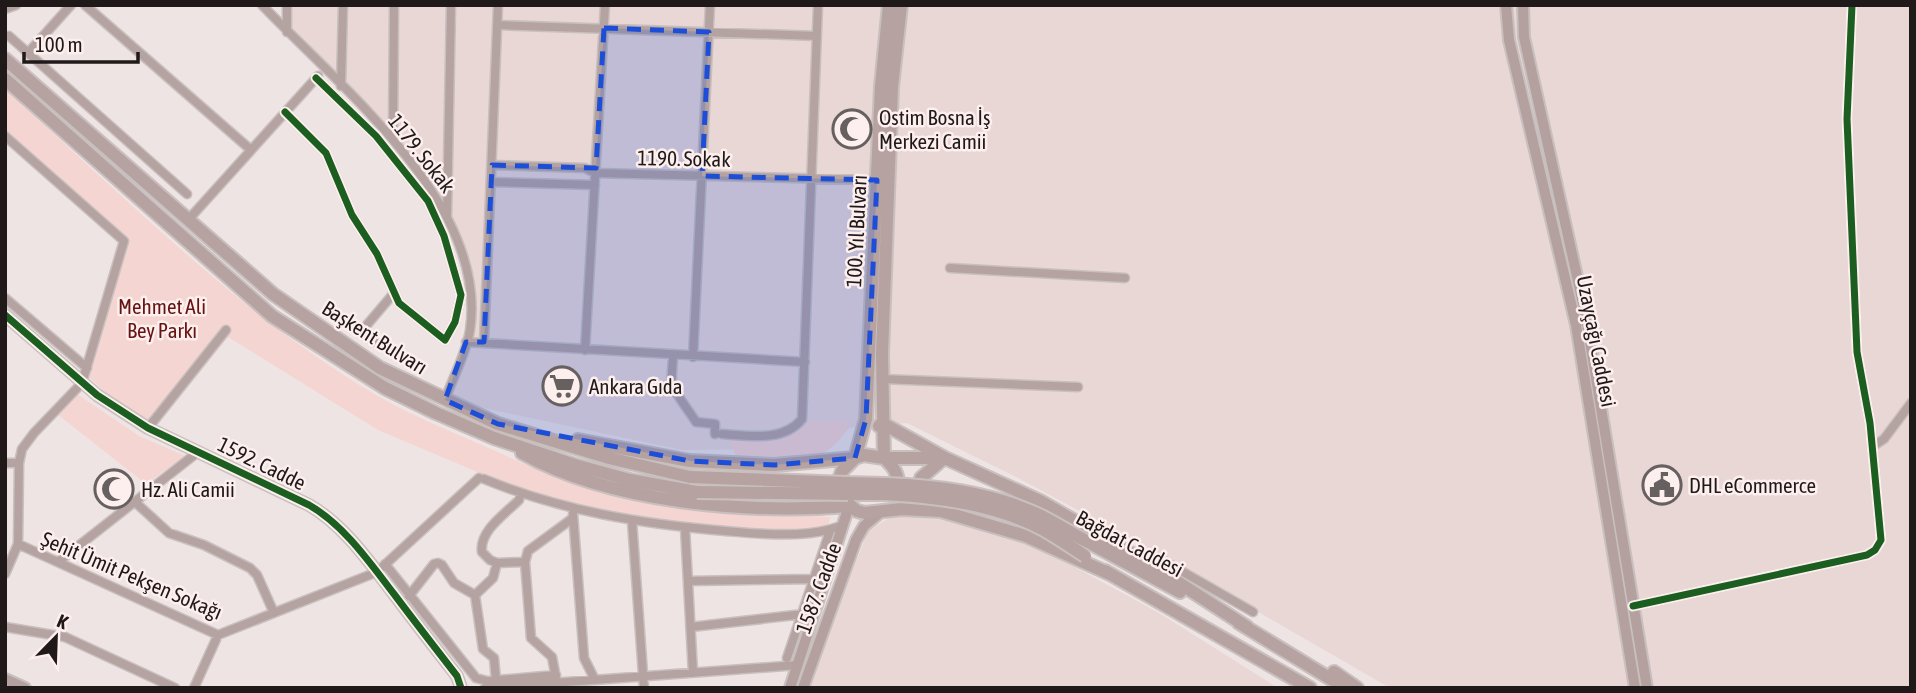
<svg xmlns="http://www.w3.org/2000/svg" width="1916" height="693" font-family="'Asap Condensed',sans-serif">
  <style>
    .built { fill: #e9d7d5 }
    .green { fill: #f4d5d1 }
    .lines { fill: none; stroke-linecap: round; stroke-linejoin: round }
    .street-casing { stroke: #c8c0bf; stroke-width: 11 }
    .secondary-casing { stroke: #c8c0bf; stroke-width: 14 }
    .primary-casing { stroke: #c8c0bf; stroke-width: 16 }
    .street { stroke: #b5a3a1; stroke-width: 8 }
    .secondary { stroke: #b4a19f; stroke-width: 10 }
    .primary { stroke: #b7a2a2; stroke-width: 12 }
    .primary-bridge-casing { stroke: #c8c0bf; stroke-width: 16; stroke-linecap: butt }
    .primary-bridge { stroke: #b7a2a2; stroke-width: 12 }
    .cycleway-casing { stroke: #fdefed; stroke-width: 11 }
    .cycleway { stroke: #1b5e20; stroke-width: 7 }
    .marked { fill: #1d4ed8; fill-opacity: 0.2; stroke: #1d4ed8; stroke-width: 5; stroke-dasharray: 14 9; stroke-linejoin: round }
    .labels { text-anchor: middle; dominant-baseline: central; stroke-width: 5; stroke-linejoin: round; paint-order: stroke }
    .poi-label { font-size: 21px; fill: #1f1919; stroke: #fdefed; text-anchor: start }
    .street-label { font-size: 21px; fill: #1f1919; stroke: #fdefed }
    .park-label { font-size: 21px; fill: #661312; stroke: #fdefed }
  </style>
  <rect width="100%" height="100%" fill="#eee4e3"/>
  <path class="built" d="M287,5H1911V688H1390L1132,539L1016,477L907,423L849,428L831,448L682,450L445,400L466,342L471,293L447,216L393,139L287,32Z
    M895,514L950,520L1025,540L1159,613L1278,688H807L868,531Z"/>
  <path class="green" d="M5,89C121,194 240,315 376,395C412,416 452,432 491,449C530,467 572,485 614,496C684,513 759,513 830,517L828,527L792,530L741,529L650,521L613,515L520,490L378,430L228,337L157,425L112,398L82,371L120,233L5,133Z
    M77,394L139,436L185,456L146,484L57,414Z
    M809,422H850C844,434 837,445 825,452C803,463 761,459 737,458L728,438C762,441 781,446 809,422Z"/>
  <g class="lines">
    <g class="street-casing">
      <path id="street" d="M85,5L251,150
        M262,5C340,87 489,204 470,330C467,352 452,379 445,400
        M287,5V32
        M5,9L16,5
        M497,25L817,36
        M9,36L187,194
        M28,53L71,5
        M341,86L343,5
        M285,112L326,153L352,215L377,254L399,303L445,340L455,322L461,295L444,236L428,201L376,136L316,78
        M5,136L124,241L82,383L34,433L22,449L19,463L18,544L5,574
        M393,139L394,5
        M492,165L585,168L595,173L877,180
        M491,182L595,185
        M447,216L451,5
        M188,220L318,76
        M950,268L1125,278
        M394,293L360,333L412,363
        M5,298L87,368
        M466,342L805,362
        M484,342L498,5
        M585,350L605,5
        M673,355C673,364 671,375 672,384C672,389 692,415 696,422L715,424V434
        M693,357L710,5
        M882,379L1078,387
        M148,428L226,330
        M722,434C749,436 784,442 802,419L818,5
        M1872,447L1884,439L1911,403
        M5,463H19
        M484,479C562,511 642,524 726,531C761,534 810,539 843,525
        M135,502L169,533L204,545L250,568L257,575L274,613
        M573,514L584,658L595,680
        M632,521L644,688
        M685,528L693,673
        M18,544L218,635L377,572L479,478
        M1157,557L1253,612
        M58,562L198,452
        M497,563L490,560L482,552C479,531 505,514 519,500L520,494
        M385,564L476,678L487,681L556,675
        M688,581L815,579
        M409,596L434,564L438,563L442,565L454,583L475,595
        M1633,606L1867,555L1875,550L1881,540L1870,423L1857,352L1847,119L1852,5
        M5,627L65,637L175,688
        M691,627L804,614
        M787,658L830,531
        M556,678L552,657L531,638L525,562L528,551L573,518
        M496,680L494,658L483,649L475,595L493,578L497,563L525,562
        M194,688L218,635
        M485,688L798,665"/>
    </g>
    <g class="secondary-casing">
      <path id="secondary" d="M1506,5L1509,40L1576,325L1635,688
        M1523,5L1524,37L1586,317L1647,688
        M5,315L97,395L148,428L309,505C344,525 370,563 394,594C415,622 436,649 457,676L461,688
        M5,679L25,688
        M790,688L849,506
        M803,688L856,540L864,526L882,511"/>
    </g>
    <g class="primary-casing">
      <path id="primary" d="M5,59L273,294L380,368L498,424L609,458L690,477
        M5,79L272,316L385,388L436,413L494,438L575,465L630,480L697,492
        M879,426L882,423L945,458L1040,501L1153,566L1247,627
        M578,440L690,461L774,465L855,458L864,455L884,458H945
        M522,453C611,503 749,514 849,506
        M855,458L866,419L881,86L889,5
        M855,458L842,471L839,480L843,499L857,511L865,513L902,509L941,511L1026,536L1110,574
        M884,458L882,354L892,87L901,5
        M884,458C896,468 901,479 896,494
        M847,483L886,484
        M848,494H885
        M919,495L921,478L944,458
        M1088,542L1180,592
        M1105,571L1310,688
        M1239,623L1339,684
        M1334,672L1357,688"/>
    </g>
    <use href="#street" class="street"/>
    <use href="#secondary" class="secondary"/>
    <use href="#primary" class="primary"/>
    <g class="primary-bridge-casing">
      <path id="primary-bridge" d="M690,477L847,483
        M886,484C937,486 987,492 1035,513C1053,521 1070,533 1088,542
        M697,492L848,494
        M885,494C938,497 996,504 1044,530C1058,538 1071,547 1085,556"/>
    </g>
    <use href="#primary-bridge" class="primary-bridge"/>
    <g class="cycleway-casing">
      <path id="cycleway" d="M285,112L326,153L352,215L377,254L399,303L445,340L455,322L461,295L444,236L428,201L376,136L316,78
        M5,315L97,395L148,428L309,505C344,525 370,563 394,594C415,622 436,649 457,676L461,688
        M1633,606L1867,555L1875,550L1881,540L1870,423L1857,352L1847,119L1852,5"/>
    </g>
    <use href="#cycleway" class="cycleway"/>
  </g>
  <path class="marked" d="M604,28L709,32L702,176L877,180L866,419L855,458L774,465L690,461L498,424L445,400L466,342H484L492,165L596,168Z"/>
  <defs>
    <g id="mosque-ring" transform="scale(2.0125)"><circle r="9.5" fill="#fdefed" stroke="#676060" stroke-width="1.5"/><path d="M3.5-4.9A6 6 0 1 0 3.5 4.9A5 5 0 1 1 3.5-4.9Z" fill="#676060"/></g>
    <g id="supermarket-ring" transform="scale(2.0125)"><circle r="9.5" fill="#fdefed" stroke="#676060" stroke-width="1.5"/><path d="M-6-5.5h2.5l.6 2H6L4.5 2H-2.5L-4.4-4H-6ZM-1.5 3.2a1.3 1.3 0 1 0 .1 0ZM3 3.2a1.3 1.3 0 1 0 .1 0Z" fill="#676060"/></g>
    <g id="civic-ring" transform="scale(2.0125)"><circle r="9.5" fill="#fdefed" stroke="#676060" stroke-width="1.5"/><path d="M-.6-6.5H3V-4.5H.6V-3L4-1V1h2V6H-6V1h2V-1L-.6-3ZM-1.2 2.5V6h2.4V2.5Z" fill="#676060"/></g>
  </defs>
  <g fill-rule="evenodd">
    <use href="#mosque-ring" x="852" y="129"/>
    <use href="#supermarket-ring" x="562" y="386"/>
    <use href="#civic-ring" x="1662" y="485"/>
    <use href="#mosque-ring" x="114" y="489"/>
  </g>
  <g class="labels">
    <g class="poi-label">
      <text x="879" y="117">Ostim Bosna İş<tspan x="879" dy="24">Merkezi Camii</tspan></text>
      <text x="589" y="386">Ankara Gıda</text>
      <text x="1689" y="485">DHL eCommerce</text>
      <text x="141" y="489">Hz. Ali Camii</text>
    </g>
    <g class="street-label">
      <text transform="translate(422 153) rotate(52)">1179. Sokak</text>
      <text transform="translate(684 158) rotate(1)">1190. Sokak</text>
      <text transform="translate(856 231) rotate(-87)">100. Yıl Bulvarı</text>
      <text transform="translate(375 337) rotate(32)">Başkent Bulvarı</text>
      <text transform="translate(1597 341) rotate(79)">Uzayçağı Caddesi</text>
      <text transform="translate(262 463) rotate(26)">1592. Cadde</text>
      <text transform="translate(1130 543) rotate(28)">Bağdat Caddesi</text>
      <text transform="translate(132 575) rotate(23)">Şehit Ümit Pekşen Sokağı</text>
      <text transform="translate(818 588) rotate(-70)">1587. Cadde</text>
    </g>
    <g class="park-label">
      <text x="162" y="306">Mehmet Ali<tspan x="162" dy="24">Bey Parkı</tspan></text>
    </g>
  </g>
  <rect width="1916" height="693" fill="none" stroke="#1f1919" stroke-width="14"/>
  <g transform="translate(56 637) rotate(23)" stroke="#fdefed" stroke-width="5" paint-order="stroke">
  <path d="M0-5L12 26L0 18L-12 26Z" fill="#1f1919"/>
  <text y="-10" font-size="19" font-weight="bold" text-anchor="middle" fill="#1f1919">K</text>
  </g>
  <path d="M24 52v10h114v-10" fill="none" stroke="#1f1919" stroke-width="3.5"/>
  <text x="35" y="52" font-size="21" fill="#1f1919" stroke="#fdefed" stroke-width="5" paint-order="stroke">100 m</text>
</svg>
